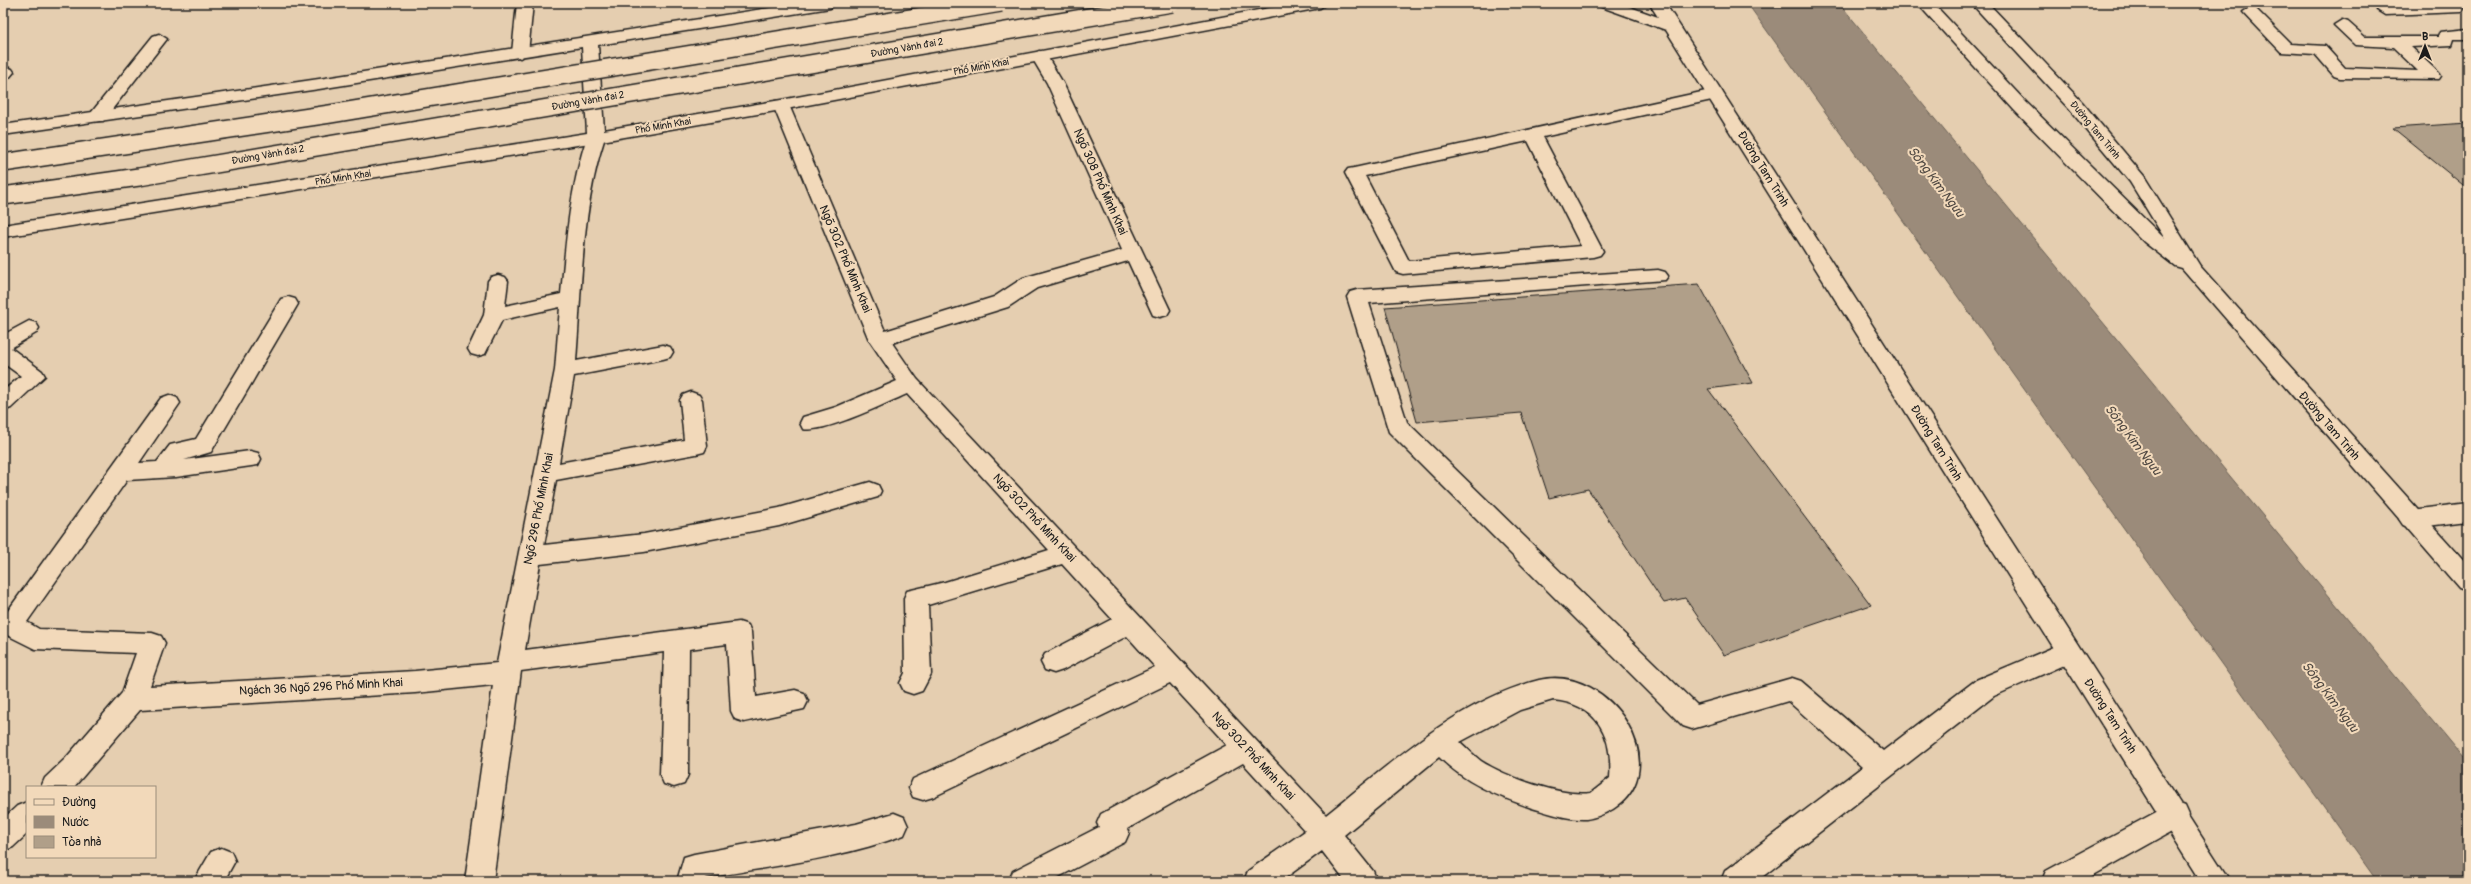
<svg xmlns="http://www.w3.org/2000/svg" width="2471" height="884" font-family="Pangolin,sans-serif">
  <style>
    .water { fill: #9b8b7a; stroke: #685f54 }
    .building { fill: #b09f89; stroke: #1c1c1c }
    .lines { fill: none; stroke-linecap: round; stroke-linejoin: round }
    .minor-casing { stroke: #1c1c1c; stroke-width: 3 }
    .major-casing { stroke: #1c1c1c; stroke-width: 3 }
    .minor { fill: #f2d9ba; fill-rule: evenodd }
    .major { fill: #f2d9ba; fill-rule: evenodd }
    .highway-bridge-casing { stroke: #1c1c1c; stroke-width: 20; stroke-linecap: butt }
    .highway-bridge { stroke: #f2d9ba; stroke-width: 17 }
    .labels { text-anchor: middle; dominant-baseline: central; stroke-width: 4; stroke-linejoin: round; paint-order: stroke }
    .far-street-label { font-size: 10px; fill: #1c1c1c; stroke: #f2d9ba }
    .street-label { font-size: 12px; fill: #1c1c1c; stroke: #f2d9ba }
    .water-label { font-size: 13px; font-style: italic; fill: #4f4842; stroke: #f2d9ba }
  </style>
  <rect width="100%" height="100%" fill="#e5ceb0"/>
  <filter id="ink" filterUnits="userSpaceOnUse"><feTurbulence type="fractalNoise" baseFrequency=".025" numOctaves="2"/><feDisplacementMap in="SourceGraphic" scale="8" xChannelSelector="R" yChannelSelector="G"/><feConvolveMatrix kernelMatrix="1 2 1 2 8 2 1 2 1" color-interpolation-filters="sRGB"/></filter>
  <g filter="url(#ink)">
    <path class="water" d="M1747,3H1839L2468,764V881H2377Z"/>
    <path class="building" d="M2380,3H2405L2409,6H2383Z
      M2468,123V189L2393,128Z
      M1699,284L1753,383L1708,389L1871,605L1724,655L1685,598L1664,603L1588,489L1549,498L1521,413L1417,422L1385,307Z"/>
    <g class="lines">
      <g class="minor-casing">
        <path id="minor" d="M517,3H533L528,53L520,58L512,53Z
          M2456,4L2461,6L2464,9L2461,12L2385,15L2377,10L2385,5Z
          M2251,7L2256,9L2291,44L2325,46L2345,68L2418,71L2393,47L2355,45L2334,25L2342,20L2348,22L2365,37H2438L2440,32L2468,29V39H2454L2452,45L2411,47L2439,73L2441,76L2439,79L2340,78L2334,76L2315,54L2281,52L2243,12Z
          M159,34L167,39L103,121H91L88,117L91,113L153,36Z
          M1039,51L1045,53L1063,83L1170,310L1167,315L1160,317L1153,315L1128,261L1037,288L1008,307L892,343L917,379L1326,815C1391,763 1457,701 1539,680C1611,663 1677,769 1613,809C1606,813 1595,818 1586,819C1568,820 1549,813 1532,808C1497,796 1465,783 1439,757L1344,835L1373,871L1377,881H1345L1322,851L1281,881H1244L1248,871L1305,831L1243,763L1127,829L1129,833L1125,842L1051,881H1009L1013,871L1099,827L1097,823L1101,814L1227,745L1170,683L933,797L923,800L913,797L909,788L913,779L1155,667L1127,636L1063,670L1054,673L1045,670L1041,662L1045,654L1112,619L1062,564L928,605L931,674L922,691L913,694L904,691L900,683L905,673L904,598L907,591L945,582L1049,550L907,394C886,403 823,434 803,429L800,423L803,417L836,407L897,381L869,340L773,105L775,101H787L789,105L885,331L994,297L1023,278L1122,250L1047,83L1031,56ZM1553,700C1598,704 1613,736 1610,778L1591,793C1561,797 1506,777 1481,761C1473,755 1467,748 1460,742L1520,710Z
          M6,67L12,69L14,72L9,78L3,80V68Z
          M1715,89L1721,90L1723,94L1721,98L1543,137L1603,251L1600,255L1593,257L1403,274L1396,272L1345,173L1348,169L1354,168ZM1528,141L1581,246L1409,261L1365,176Z
          M596,132L602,133L605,137C581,209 582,286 576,361L663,345L670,347L673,352L670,357L663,359L574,376L559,463L684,440L680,400L683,395L691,392L699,395L702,400L707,446L704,452L696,454L556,480L544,545L644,534L779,508L870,482L878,485L881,491L878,497L779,526L644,552L540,564L525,650L739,622L748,625L751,632L756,697L795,690L804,693L808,701L804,709L744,722L735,719L731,711L727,644L689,649L688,775L684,784L674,787L664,784L660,775L664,652L521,671L493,881H465L493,685L415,693L140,710L74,787H41L45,778L65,759L122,693L136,653L35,649L3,633V611L7,612L161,398L169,395L177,398L180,403L139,463L157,462L170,445L196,439L281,299L288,297L295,299L298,304L211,452L184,460L250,451L258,453L261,459L258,465L176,477L127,480L27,622L39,629L152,633L161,636L165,643L150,686L415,671L497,663L555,370L560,307L502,320L485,354L478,356L471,354L468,349L484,315L488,281L491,277L498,275L505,277L508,281L505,306L561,294C566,240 570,188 587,137L590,133Z
          M1658,270L1665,272L1668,276L1665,280L1369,303L1407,422L1697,705L1792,678L1801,681L1883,751L1976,680L2068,641L2077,645L2081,652L2077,659L1994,696L1757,881H1721L1725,871L1862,767L1788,701L1692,729L1683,726L1389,432L1347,297L1350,292L1357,290Z
          M29,321L36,323L39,328L36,333L11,348L42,371L45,376L11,408L3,411V391L21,376L3,363V335Z
          M2468,503V521L2411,528L2403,525L2399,519L2403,513L2411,510Z
          M27,802V834L13,847L3,851V819L17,806Z
          M2175,802L2185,806L2189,815L2185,824L2083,881H2042L2046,871Z
          M894,813L904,817L908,826L904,835C841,859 771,866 706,878L705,881H677L684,857L694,854L856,824Z
          M221,848L231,852L235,861L224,881H194L211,852Z"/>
      </g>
      <g class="major-casing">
        <path id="major" d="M801,3H838L830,8L598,45L604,130L781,100L1296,3H1328L1320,8L781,110L596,142L3,237V225L587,133L582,47L319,89L3,135V125L319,79Z
          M1596,3H1619L1658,17L1649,3H1665L2230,881H2200L1666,30L1599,6Z
          M1917,3H1933L2026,102L2165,239L2130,182L2070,110L1971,3H1988L2082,102L2144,176L2200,266L2468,565V591L2459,588L2182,268L2175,266L2144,242L2014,110Z"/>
      </g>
      <use href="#minor" class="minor"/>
      <use href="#major" class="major"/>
      <g class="highway-bridge-casing">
        <path id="highway-bridge" d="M3,163L330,114L1001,3
          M3,196L139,177L1172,3"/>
      </g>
      <use href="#highway-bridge" class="highway-bridge"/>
    </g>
  </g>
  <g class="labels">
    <g class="far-street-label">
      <text transform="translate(907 48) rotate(-10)">Đường Vành đai 2</text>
      <text transform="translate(981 67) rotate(-11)">Phố Minh Khai</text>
      <text transform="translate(588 101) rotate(-10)">Đường Vành đai 2</text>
      <text transform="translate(663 126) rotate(-10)">Phố Minh Khai</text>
      <text transform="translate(2095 130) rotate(50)">Đường Tam Trinh</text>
      <text transform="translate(268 155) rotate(-10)">Đường Vành đai 2</text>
      <text transform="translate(343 178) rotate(-9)">Phố Minh Khai</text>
    </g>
    <g class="street-label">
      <text transform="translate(1763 169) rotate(58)">Đường Tam Trinh</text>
      <text transform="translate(1100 182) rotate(66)">Ngõ 308 Phố Minh Khai</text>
      <text transform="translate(845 259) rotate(67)">Ngõ 302 Phố Minh Khai</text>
      <text transform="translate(2329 426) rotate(49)">Đường Tam Trinh</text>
      <text transform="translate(1936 443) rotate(58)">Đường Tam Trinh</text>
      <text transform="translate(539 509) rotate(-79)">Ngõ 296 Phố Minh Khai</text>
      <text transform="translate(1034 518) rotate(47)">Ngõ 302 Phố Minh Khai</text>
      <text transform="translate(321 687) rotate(-3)">Ngách 36 Ngõ 296 Phố Minh Khai</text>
      <text transform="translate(2110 716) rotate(57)">Đường Tam Trinh</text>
      <text transform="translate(1253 756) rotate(47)">Ngõ 302 Phố Minh Khai</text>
    </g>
    <g class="water-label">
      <text transform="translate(1936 182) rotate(53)">Sông Kim Ngưu</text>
      <text transform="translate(2133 440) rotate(53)">Sông Kim Ngưu</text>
      <text transform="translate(2330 697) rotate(53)">Sông Kim Ngưu</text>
    </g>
  </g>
  <rect width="2471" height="884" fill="none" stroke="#f2d9ba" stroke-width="16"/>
  <rect x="8" y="8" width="2455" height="868" fill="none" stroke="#1c1c1c" stroke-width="1.5" filter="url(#ink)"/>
  <rect x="26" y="786" width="130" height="72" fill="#f2d9ba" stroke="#9c8d7b"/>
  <rect x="34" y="799" width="20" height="6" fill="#f2d9ba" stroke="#9c8d7b"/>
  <text x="62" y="806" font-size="12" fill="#1c1c1c">Đường</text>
  <rect x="34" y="816" width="20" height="12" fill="#9b8b7a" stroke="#9c8d7b"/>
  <text x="62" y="826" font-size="12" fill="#1c1c1c">Nước</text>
  <rect x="34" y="836" width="20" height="12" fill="#b09f89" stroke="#9c8d7b"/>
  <text x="62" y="846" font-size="12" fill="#1c1c1c">Tòa nhà</text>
  <g transform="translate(2425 46)" stroke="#f2d9ba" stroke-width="3" paint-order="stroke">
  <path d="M0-3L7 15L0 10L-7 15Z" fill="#1c1c1c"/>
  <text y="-6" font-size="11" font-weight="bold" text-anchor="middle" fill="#1c1c1c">B</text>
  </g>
</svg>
